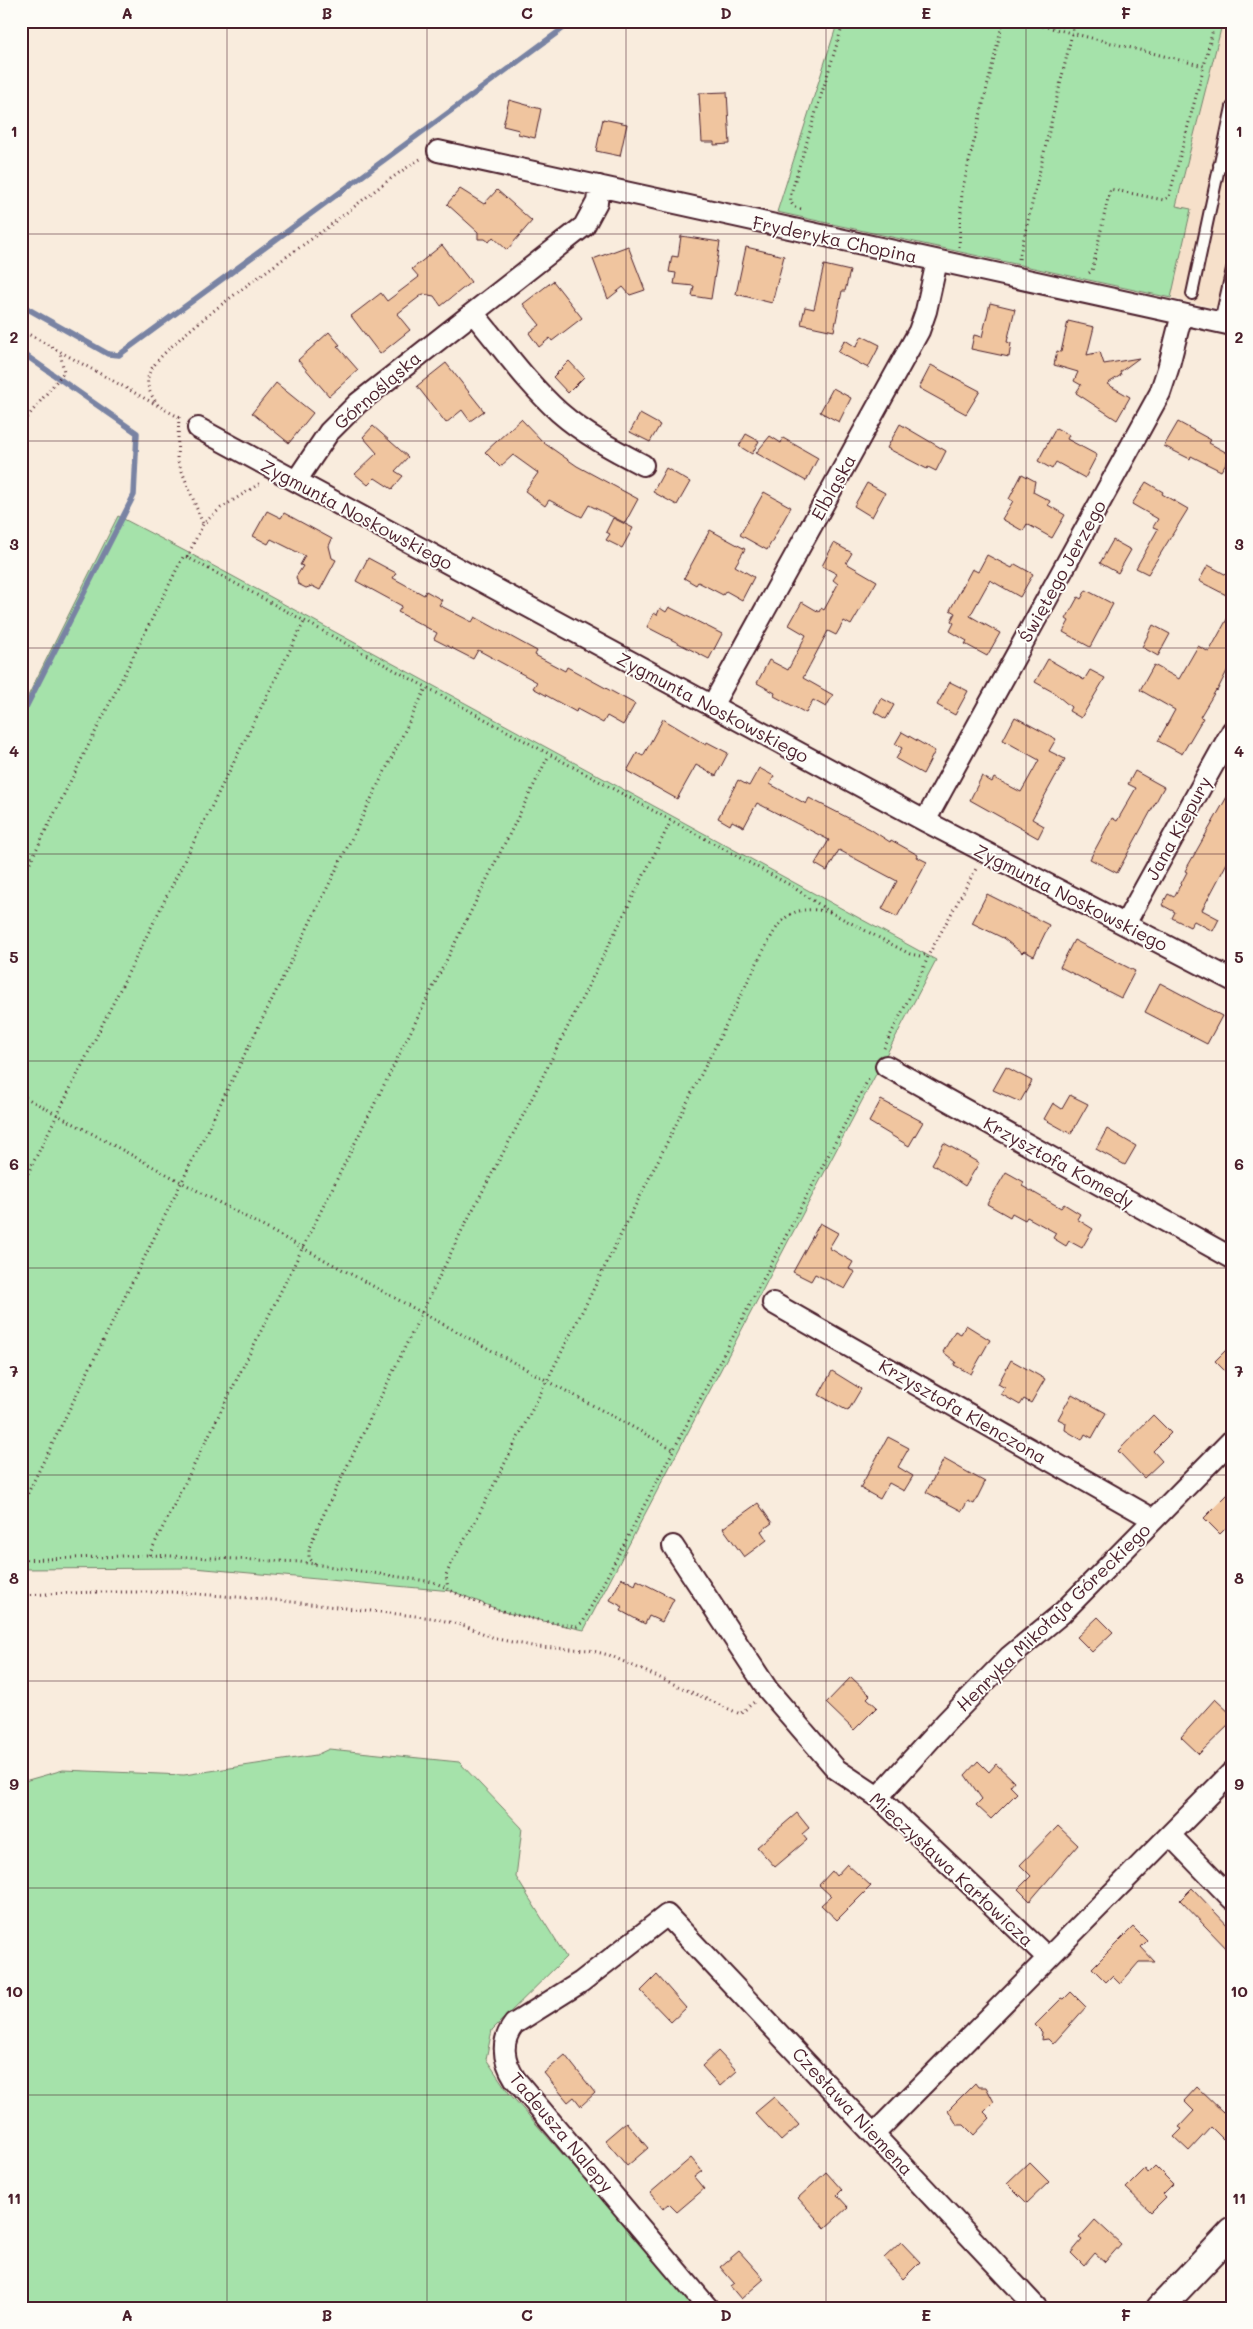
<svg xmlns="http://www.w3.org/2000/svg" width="1253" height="2329" font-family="Mali,sans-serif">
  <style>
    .built { fill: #f6e0ca }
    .green { fill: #a5e2aa; stroke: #78806a }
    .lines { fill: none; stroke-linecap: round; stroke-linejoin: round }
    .stream { stroke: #7983a3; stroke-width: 5.5 }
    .building { fill: #f0c59f; stroke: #4a1f2b }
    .service-casing { stroke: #4a1f2b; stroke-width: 14 }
    .minor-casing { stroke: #4a1f2b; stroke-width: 24 }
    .tertiary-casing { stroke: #4a1f2b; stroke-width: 30 }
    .path { stroke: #4a1f2b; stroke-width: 3; stroke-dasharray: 1 4; stroke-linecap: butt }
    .service { stroke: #fdfcf7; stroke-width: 10 }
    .minor { stroke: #fdfcf7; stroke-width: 20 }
    .tertiary { stroke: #fdfcf7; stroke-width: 26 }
    .grid { fill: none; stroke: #4a1f2b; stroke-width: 1; stroke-opacity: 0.55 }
    .labels { text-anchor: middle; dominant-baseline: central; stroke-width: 4; stroke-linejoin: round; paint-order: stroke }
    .street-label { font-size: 18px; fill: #4a1f2b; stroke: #fdfcf7 }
    .neatline { fill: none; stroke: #4a1f2b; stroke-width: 2 }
    .grid-label { font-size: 16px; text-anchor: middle; font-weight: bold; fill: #4a1f2b }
  </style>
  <rect width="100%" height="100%" fill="#f9ecdd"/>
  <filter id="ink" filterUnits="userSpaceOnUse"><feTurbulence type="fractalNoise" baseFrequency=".02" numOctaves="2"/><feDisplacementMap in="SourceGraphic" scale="10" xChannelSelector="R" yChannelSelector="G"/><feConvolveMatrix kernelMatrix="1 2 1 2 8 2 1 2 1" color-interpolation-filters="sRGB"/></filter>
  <g filter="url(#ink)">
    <path class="built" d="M1223,21H1232V311L1171,298L1191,210L1176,206Z"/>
    <path class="green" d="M838,21H1223L1176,206L1191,209L1171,298L777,212Z
      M118,516L225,572L936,960L584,1630L507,1613L452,1591L194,1568L21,1569V710Z
      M329,1749L459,1762L522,1828L516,1877L566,1957L492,2030L486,2059L509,2093L697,2308H21V1782L63,1770L184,1775L316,1755Z"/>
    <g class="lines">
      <path class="stream" d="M21,305L108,354L119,355L573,21
        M21,352L137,433L134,495L21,717"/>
    </g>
    <path class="building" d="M727,92L730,144L714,145V142H702L699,93Z
      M509,100L541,109L535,138L518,134L519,130L503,126Z
      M603,119L627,124L620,156L596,151Z
      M460,189L484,204L497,190L532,221L507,250L493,237L489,242L485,239H478V232L447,204Z
      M681,236L720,242L711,299L692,296L694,286L674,284L676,273L669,272L672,256L678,257Z
      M442,245L471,282L441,306L434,296L423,294L397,314L410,330L380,354L351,316L381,293L387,301L419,277L412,269Z
      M628,246L645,290L630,295L623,287L608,299L593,259Z
      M746,247L784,256L772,303L736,294Z
      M824,265L850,271L845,291H842L834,331L801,324L805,307L814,309Z
      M553,281L582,318L552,341L550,338L539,347L529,333L540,325L523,304Z
      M990,303L1015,309L1007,342L1011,343L1009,357L971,349L974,335L982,337Z
      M1068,321L1094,327L1087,355L1100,352L1104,364L1139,358L1120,372L1121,375L1107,384L1130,397L1117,420L1076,393L1081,385L1074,381L1078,372L1054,365L1057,351L1061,352Z
      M329,332L340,345L337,346L358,370L329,396L298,360Z
      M862,336L880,345L868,368L838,352L845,340L856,347Z
      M569,361L584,377L568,393L553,377Z
      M446,363L484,411L470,421L462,410L446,423L417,386Z
      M931,365L980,391L966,414L919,388Z
      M276,383L313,413L289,443L252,413Z
      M833,388L851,398L839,422L820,412Z
      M640,414L660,425L650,442L630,432Z
      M521,419L544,443L577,466L638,499L625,523L589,505L582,517L549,500L545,506L525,491L538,473L513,455L500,467L485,452Z
      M1178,422L1211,440L1209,443L1231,455L1221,471L1191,456L1190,459L1164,446Z
      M900,424L946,451L936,471L928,467L927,469L887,448Z
      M373,426L408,457L395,471L403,476L392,489L375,478L368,485L355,474L377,453L363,437Z
      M1056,428L1069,435L1067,439L1097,455L1085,478L1056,462L1052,469L1038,461Z
      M746,434L759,441L752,454L739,446Z
      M770,436L781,443L783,438L818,458L806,481L756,453Z
      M666,468L690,482L677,505L653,492Z
      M1022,474L1035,481L1033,492L1050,501L1048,505L1065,515L1052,538L1027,524L1023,531L1002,519L1013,501L1009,499Z
      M1146,482L1163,492L1162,494L1188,509L1148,574L1136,568L1158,529L1153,527L1158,519L1132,504Z
      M867,483L885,493L872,517L854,506Z
      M764,492L791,507L767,550L740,535Z
      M267,511L281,518L284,513L332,539L329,546L332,558L336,560L320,590L312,586L306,588L298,584L296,577L303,566L300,565L305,556L271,539L268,544L253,536Z
      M613,518L633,528L622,548L606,540L610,534L606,532Z
      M710,530L745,549L735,566L754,577L742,600L726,591L723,595L698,582L696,585L684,578Z
      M1113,540L1131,550L1118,573L1100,563Z
      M834,543L852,553L846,563L877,581L851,625L844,621L836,635L828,631L803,678L833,695L826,707L813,700L806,713L774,696L775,693L757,683L769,660L788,670L806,635L789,625L802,602L819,612L821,608L824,610L838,584L833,580L837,574L822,566Z
      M987,555L1012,568L1015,564L1033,574L1020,597L990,580L970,616L1000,633L987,656L965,644L967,641L950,631L954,623L951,621L955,613L950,610L972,569L978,572Z
      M368,558L396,573L393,578L424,595L426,591L442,600L439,605L472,622L475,617L537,651L535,655L565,671L567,667L635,704L623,725L607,716L603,723L577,709L576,712L533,688L537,682L478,650L473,659L434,639L437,633L398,612L402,606L356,581Z
      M1208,565L1232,578V598L1199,581Z
      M1086,590L1113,604L1090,647L1063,632L1069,621L1066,619L1078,597L1081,599Z
      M669,607L722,634L709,659L647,627L654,613L657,615L660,608L666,612Z
      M1232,610V661L1217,691L1216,690L1200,717L1203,718L1182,754L1158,741L1175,710L1140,690L1154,665L1179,679L1198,646L1209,652Z
      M1153,625L1170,634L1158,656L1142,647Z
      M1048,659L1084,680L1090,670L1105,678L1081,718L1069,711L1071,707L1053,692L1035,682Z
      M950,682L968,691L955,715L937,705Z
      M881,698L894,705L886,719L874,712Z
      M1015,717L1056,739L1049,751L1065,759L1032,819L1044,826L1038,838L970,800L982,776L992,782L994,778L1021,792L1029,778L1039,760L1003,740Z
      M663,719L706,745L707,742L728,753L716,776L696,765L677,799L627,771L637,753L643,756Z
      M902,732L935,751L923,774L896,759L902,748L895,744Z
      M759,768L774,776L770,784L806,804L809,798L870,829L890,842L891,840L918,855L917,857L927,862L897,917L882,909L897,881L839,850L827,871L815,864L829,840L757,803L744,827L732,821L730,825L718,818L738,780L749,786Z
      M1135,771L1164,787L1117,873L1090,859L1112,818L1117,821L1136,788L1128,784Z
      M1232,788V865L1227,863L1202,910L1219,919L1213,931L1194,921L1190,927L1172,918L1175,912L1162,905L1168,894L1174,897L1187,872L1185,871Z
      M987,894L1049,925L1034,956L1024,951L1022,953L1003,938L972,923Z
      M1074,940L1135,971L1121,998L1060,967Z
      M1160,983L1222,1016L1207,1044L1145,1012Z
      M1006,1067L1032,1081L1020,1102L993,1090Z
      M1070,1095L1088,1104L1071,1134L1044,1119L1053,1103L1062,1109Z
      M881,1100L923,1122L909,1146L869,1122Z
      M1107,1129L1136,1146L1125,1165L1096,1149Z
      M944,1143L979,1163L965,1186L932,1164Z
      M1006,1172L1024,1182L1022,1186L1061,1208L1064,1204L1080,1214L1077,1219L1093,1229L1082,1248L1069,1241L1066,1246L1053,1238L1056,1233L1027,1217L1025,1220L1012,1213L1010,1217L987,1204Z
      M820,1223L838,1233L829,1248L853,1262L849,1269L855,1272L845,1289L815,1274L811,1281L793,1272Z
      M966,1325L990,1340L971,1374L954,1365L956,1362L943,1352L955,1331L961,1334Z
      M1232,1344V1378L1215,1361Z
      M1011,1360L1045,1379L1031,1403L1024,1399L1020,1405L1001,1394L1005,1388L998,1384Z
      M832,1371L861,1389L848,1411L819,1395Z
      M1072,1394L1106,1413L1092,1438L1085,1434L1082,1440L1065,1430L1066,1423L1058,1419Z
      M1153,1415L1171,1433L1153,1451L1162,1461L1144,1478L1118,1451Z
      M888,1437L909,1448L898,1467L913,1476L904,1491L889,1483L880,1499L860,1488Z
      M944,1459L985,1482L974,1504L968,1501L962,1511L926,1492Z
      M1232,1490V1522L1220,1534L1204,1518Z
      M758,1503L772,1523L761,1531L767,1540L744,1557L723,1528Z
      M622,1578L635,1585L637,1580L674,1599L662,1622L649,1616L645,1624L621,1611L623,1607L610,1600Z
      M1098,1617L1113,1632L1092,1652L1077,1637Z
      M851,1677L870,1695L867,1698L877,1707L854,1730L826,1703Z
      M1215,1699L1232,1715V1722L1199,1754L1181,1737Z
      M978,1761L989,1772L996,1764L1014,1781L1010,1786L1017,1793L991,1819L976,1805L982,1799L965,1775Z
      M797,1813L809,1828L802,1834L807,1840L775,1867L757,1847Z
      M1058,1826L1078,1845L1030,1901L1018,1889L1031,1876L1020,1865Z
      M847,1864L871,1886L837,1920L821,1905L831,1896L819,1885L832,1871L836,1876Z
      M1192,1888L1232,1930V1954L1180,1900Z
      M1133,1927L1147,1941L1141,1947L1155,1962H1139L1120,1984L1112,1976L1106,1982L1092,1968Z
      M657,1975L686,2008L671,2022L641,1991Z
      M1071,1992L1086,2007L1053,2044L1048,2039L1041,2040L1042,2032L1035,2025L1062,1998L1064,1999Z
      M718,2051L737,2071L720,2086L702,2066Z
      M565,2055L595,2093L581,2106L574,2097L568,2102L544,2073Z
      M975,2083L978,2087H986L994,2102L984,2112L990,2118L974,2135L964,2125H957L948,2110Z
      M1197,2087L1223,2112L1232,2103V2130L1223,2139L1211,2127L1189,2151L1174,2137L1182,2129L1179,2127L1194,2111L1184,2101Z
      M774,2097L799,2125L781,2141L755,2113Z
      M626,2122L648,2148L627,2166L605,2140Z
      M691,2158L702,2171L694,2177L704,2189L677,2212L669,2204L663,2209L650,2193Z
      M1029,2162L1049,2182L1027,2203L1007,2183Z
      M1155,2166L1173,2184L1163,2194L1166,2197L1151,2212L1126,2188L1145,2169L1148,2173Z
      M826,2172L842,2190L837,2195L848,2207L825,2228L798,2198Z
      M1095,2220L1121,2244L1105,2262L1095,2253L1084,2266L1071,2253L1082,2240L1079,2238Z
      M901,2242L920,2262L903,2279L884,2258Z
      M739,2251L764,2279L741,2299L730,2286L734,2283L720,2267Z"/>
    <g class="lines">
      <g class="service-casing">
        <path id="service" d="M1219,165L1232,168
          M1192,294L1232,107
          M1220,322L1232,269"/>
      </g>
      <g class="minor-casing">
        <path id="minor" d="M438,151L1232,325
          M473,313C501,346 527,383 559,412C584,434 614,450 643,465
          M198,428L925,821L1232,980
          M296,481L329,432L358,403L584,226L597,202L599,186
          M712,706L919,331L926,311L937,261
          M925,821L1160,393L1168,369L1182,314
          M1125,924L1232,731
          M886,1066L1232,1258
          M773,1303L1153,1519
          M673,1546L768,1690L836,1769L878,1797L1048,1958
          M878,1797L946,1722L1009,1657L1061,1614L1232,1440
          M1170,1835L1232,1899
          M875,2133L1232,1772
          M708,2308L515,2079C503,2060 500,2042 514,2024L581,1982L667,1915L1037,2308"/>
      </g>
      <g class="tertiary-casing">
        <path id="tertiary" d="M1160,2308L1232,2232"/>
      </g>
      <path class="path" d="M1023,21L1204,66L1215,21
        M801,209C791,207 790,202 791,193L844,21
        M959,247L962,191L1003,21
        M1019,259L1075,21
        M1089,273L1092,271L1110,189L1164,200L1169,197L1204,66
        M21,330L182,419
        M158,405C151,395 145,386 149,374C159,344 291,254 324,230C356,206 387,179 422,158
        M179,417L177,459L203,524
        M21,425L64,372L60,352
        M187,557L203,524L221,508L262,482
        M21,880L183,557L185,556L790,885L830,912L910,954L920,956L928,954
        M830,912C786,903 780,921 761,955L586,1304L476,1520L452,1562L446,1575L448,1589C487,1610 533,1621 577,1626L583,1622L870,1076
        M884,1048L921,974L929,954L977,867
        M21,1095L673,1449
        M21,1187L304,622
        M21,1507L426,688
        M149,1555L549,755
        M21,1560L149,1555L300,1562L433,1582L447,1588
        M315,1564L309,1558V1548L319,1524L461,1232L529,1104L671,821
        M21,1595L96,1592H172L275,1600L433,1618L465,1626L497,1639L537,1647L589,1650L609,1655L740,1714L754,1702"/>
      <use href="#service" class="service"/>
      <use href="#minor" class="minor"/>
      <use href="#tertiary" class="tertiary"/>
    </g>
  </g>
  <path class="grid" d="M227,21V2308M427,21V2308M626,21V2308M826,21V2308M1026,21V2308M21,234H1232M21,441H1232M21,648H1232M21,854H1232M21,1061H1232M21,1268H1232M21,1475H1232M21,1681H1232M21,1888H1232M21,2095H1232"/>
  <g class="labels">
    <g class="street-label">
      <text transform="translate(835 239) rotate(12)">Fryderyka Chopina</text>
      <text transform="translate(377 390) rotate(-41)">Górnośląska</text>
      <text transform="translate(833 487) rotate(-61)">Elbląska</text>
      <text transform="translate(357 514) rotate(28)">Zygmunta Noskowskiego</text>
      <text transform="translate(1062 571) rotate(-61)">Świętego Jerzego</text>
      <text transform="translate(713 707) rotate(28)">Zygmunta Noskowskiego</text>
      <text transform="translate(1178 828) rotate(-61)">Jana Kiepury</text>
      <text transform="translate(1071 897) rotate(27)">Zygmunta Noskowskiego</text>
      <text transform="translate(1059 1162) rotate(29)">Krzysztofa Komedy</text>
      <text transform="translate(963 1411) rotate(30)">Krzysztofa Klenczona</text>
      <text transform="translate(1053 1617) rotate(-44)">Henryka Mikołaja Góreckiego</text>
      <text transform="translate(952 1869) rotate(43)">Mieczysława Karłowicza</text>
      <text transform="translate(853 2111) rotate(47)">Czesława Niemena</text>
      <text transform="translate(562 2132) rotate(50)">Tadeusza Nalepy</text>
    </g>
  </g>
  <rect width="1253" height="2329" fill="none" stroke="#fdfcf7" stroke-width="55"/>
  <rect x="28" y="28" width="1198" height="2274" class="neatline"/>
  <g class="grid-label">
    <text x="127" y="19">A</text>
    <text x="327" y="19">B</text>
    <text x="527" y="19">C</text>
    <text x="726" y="19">D</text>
    <text x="926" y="19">E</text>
    <text x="1126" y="19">F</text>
    <text x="14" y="137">1</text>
    <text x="1239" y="137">1</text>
    <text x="14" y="343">2</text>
    <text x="1239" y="343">2</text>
    <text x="14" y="550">3</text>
    <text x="1239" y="550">3</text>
    <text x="14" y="757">4</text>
    <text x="1239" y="757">4</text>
    <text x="14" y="963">5</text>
    <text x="1239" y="963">5</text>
    <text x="14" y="1170">6</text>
    <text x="1239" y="1170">6</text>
    <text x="14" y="1377">7</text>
    <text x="1239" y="1377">7</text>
    <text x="14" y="1584">8</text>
    <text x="1239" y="1584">8</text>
    <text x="14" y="1790">9</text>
    <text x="1239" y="1790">9</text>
    <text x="14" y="1997">10</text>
    <text x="1239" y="1997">10</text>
    <text x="14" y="2204">11</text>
    <text x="1239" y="2204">11</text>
    <text x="127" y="2321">A</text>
    <text x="327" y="2321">B</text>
    <text x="527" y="2321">C</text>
    <text x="726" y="2321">D</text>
    <text x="926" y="2321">E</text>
    <text x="1126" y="2321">F</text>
  </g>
</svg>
